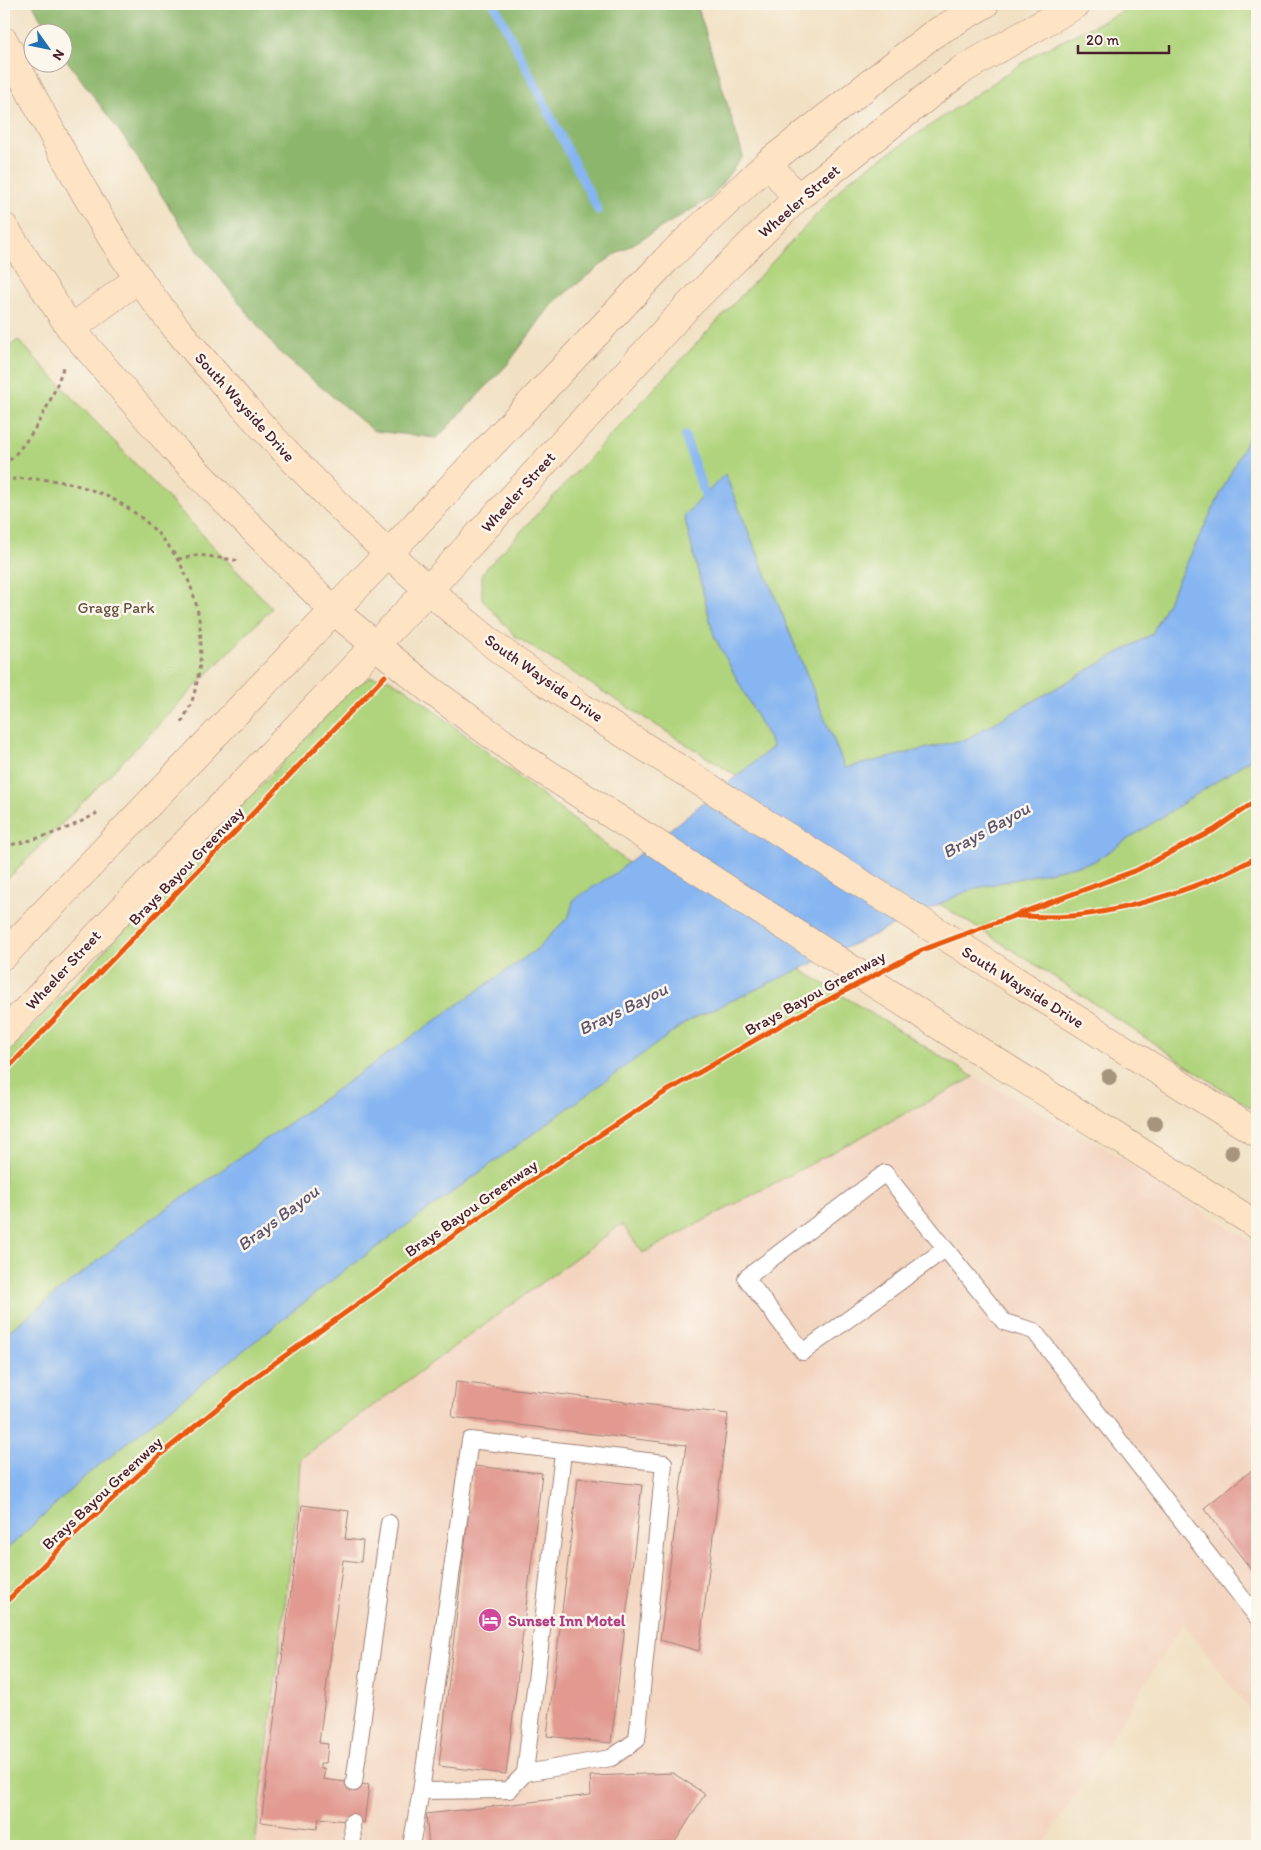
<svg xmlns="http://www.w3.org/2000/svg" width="1261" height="1850" font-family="Itim,sans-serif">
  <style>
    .built { fill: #f3d4bf }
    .green { fill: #b0d47d; stroke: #7d7a54 }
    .forest { fill: #8cb66c; stroke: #6b6a4c }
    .water { fill: #86b5f1; stroke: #686a8e }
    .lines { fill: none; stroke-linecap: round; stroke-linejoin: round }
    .stream { stroke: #86b5f1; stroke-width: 9 }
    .building { fill: #e19990 }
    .lane-casing { stroke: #9e8076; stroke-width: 18 }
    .secondary-casing { stroke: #9e8076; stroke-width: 29 }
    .path { stroke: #9e8076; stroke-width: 3; stroke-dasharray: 4 4; stroke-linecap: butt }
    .lane { stroke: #fff; stroke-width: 16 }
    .secondary { stroke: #fee4c5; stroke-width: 28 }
    .cycleway-casing { stroke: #fbf7ec; stroke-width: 8 }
    .cycleway { stroke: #e8590c; stroke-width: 5 }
    .tree { fill: #a6947d }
    .labels { text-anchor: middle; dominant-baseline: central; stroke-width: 5; stroke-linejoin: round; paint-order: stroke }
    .street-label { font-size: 16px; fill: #4a1f2b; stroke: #fbf7ec }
    .park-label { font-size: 16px; fill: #695544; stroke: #fbf7ec }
    .hotel-label { font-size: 16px; font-weight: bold; fill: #b23c85; stroke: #fbf7ec; text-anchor: start }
    .water-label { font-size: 18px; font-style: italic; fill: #5f5470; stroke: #fbf7ec }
  </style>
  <rect width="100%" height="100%" fill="#fbf7ec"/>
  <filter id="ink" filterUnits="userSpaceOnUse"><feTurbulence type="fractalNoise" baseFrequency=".02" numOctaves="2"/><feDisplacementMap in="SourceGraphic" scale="10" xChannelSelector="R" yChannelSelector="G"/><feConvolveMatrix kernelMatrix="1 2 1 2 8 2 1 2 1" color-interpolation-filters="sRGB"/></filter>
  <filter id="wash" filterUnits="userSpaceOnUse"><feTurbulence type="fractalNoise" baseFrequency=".0096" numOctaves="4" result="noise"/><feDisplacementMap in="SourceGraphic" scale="20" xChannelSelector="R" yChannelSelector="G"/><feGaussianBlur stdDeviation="1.12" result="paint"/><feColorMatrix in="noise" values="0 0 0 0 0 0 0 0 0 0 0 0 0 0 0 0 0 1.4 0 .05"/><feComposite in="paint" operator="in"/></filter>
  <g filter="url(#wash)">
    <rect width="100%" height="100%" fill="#f1e0c2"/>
    <path class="built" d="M974,1077L1091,1139L1257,1245V1720L1183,1623L1043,1846H255L298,1500L299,1459L623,1224L643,1252Z"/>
    <path class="green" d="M1138,4H1257V1112L1036,965L515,636L482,599V573L849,180L1039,52Z
      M18,340L272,608L4,883V351Z
      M371,677L389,679L408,690L627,862L974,1077L643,1253L622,1224L300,1459L298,1500L255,1846H4V1057L355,686Z"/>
    <path class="forest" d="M33,4H697L743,156L711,198L611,257L552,304L507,365L437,438L374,431L279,352L195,247L125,139L63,55L62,32H48Z"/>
    <path class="water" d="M1257,419V750L1249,760L1093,862L972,889L688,1021L340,1274L89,1473L4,1552V1335L139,1228L537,949L569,916L574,899L614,874L773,747L714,636L684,516L725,474L845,768L966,739L1152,634Z"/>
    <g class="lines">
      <path class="stream" d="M494,4L598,210
        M685,436L708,505"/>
    </g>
    <g id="blocks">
      <path class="building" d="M456,1382L728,1414L699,1651L660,1640L686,1445L452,1417Z
        M474,1466L542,1473L506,1774L439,1766Z
        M1257,1466V1577L1204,1508Z
        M578,1478L642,1485L611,1743L547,1736Z
        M302,1505L349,1511L345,1539L363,1541L361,1562L343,1560L319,1743L328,1744L326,1763H320V1768L325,1769L323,1779L369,1785L364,1823L319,1818L317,1829L261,1822Z
        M673,1773L705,1794L675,1842L596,1846H429L426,1814L591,1795L590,1776Z"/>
    </g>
  </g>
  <g filter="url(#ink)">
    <use href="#blocks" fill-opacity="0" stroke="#9e8076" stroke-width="1"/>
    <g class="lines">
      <g class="lane-casing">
        <path id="lane" d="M945,1249L803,1352L746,1278L885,1173L1004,1322L1034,1331L1257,1617
          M470,1440L664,1463L637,1740L611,1758L525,1773L509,1790L421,1791Z
          M525,1773L563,1453
          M354,1783L389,1523
          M352,1822L353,1846
          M411,1846L421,1791"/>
      </g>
      <g class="secondary-casing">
        <path id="secondary" d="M4,41C46,122 87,204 139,279C172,326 210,368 248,411C324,495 406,574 495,646C523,668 554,687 583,708L1257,1133
          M768,163L797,198
          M4,227L71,329L176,451L333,610L429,689L525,759L965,1042L1257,1225
          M71,329L139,278
          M4,955L388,554L666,260L768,163L932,35L985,4
          M4,1033L428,590L686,308L797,198L960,71L1077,4"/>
      </g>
      <path class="path" d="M4,466C34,437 51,404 64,365
        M4,480C132,466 230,571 193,698C190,708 184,717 180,726
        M178,559L199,555L241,561
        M4,846C37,840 68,830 97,813"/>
      <use href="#lane" class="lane"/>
      <use href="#secondary" class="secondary"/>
      <g class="cycleway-casing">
        <path id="cycleway" d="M1018,916C1036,916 1054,918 1072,916C1128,911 1209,885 1257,857
          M4,1072L385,676
          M4,1604L81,1528L160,1455L258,1375L526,1184L662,1094L781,1025L922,950L1137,870L1214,830L1257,800"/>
      </g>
      <use href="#cycleway" class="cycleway"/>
    </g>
    <g class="tree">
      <circle cx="1109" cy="1077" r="8"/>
      <circle cx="1155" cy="1123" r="8"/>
      <circle cx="1232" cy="1152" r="8"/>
    </g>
  </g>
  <defs>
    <g id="hotel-disc" transform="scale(1.25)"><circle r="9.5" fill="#d1479c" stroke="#fbf7ec"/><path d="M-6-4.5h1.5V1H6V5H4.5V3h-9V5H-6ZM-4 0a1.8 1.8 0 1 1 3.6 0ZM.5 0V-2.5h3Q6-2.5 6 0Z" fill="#fff"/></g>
  </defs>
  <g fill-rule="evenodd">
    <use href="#hotel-disc" x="490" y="1620"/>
  </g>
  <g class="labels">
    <g class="street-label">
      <text transform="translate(799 201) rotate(-41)">Wheeler Street</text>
      <text transform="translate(245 407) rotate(48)">South Wayside Drive</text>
      <text transform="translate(518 492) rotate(-48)">Wheeler Street</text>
      <text transform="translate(544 678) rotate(35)">South Wayside Drive</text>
      <text transform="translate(186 866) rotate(-46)">Brays Bayou Greenway</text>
      <text transform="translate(63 970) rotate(-47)">Wheeler Street</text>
      <text transform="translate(1023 987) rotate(32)">South Wayside Drive</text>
      <text transform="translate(815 993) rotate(-29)">Brays Bayou Greenway</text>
      <text transform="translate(471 1208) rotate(-35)">Brays Bayou Greenway</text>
      <text transform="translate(102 1493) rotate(-43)">Brays Bayou Greenway</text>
    </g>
    <g class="park-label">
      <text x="116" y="607">Gragg Park</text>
    </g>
    <g class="hotel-label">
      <text x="508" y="1620">Sunset Inn Motel</text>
    </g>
    <g class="water-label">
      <text transform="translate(986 830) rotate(-29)">Brays Bayou</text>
      <text transform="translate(623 1009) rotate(-26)">Brays Bayou</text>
      <text transform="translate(278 1218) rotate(-37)">Brays Bayou</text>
    </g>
  </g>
  <rect width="1261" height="1850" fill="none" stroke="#fbf7ec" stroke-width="20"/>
  <g transform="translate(48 48) rotate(123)"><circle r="24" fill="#fbf7ec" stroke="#b4a19f"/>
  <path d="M0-4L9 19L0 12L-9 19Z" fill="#1f6fb2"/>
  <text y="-8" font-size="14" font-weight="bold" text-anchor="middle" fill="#4a1f2b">N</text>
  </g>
  <path d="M1078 45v8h91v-8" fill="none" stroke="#4a1f2b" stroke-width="2.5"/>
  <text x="1086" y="45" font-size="15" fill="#4a1f2b" stroke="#fbf7ec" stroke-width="4" paint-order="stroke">20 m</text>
</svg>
